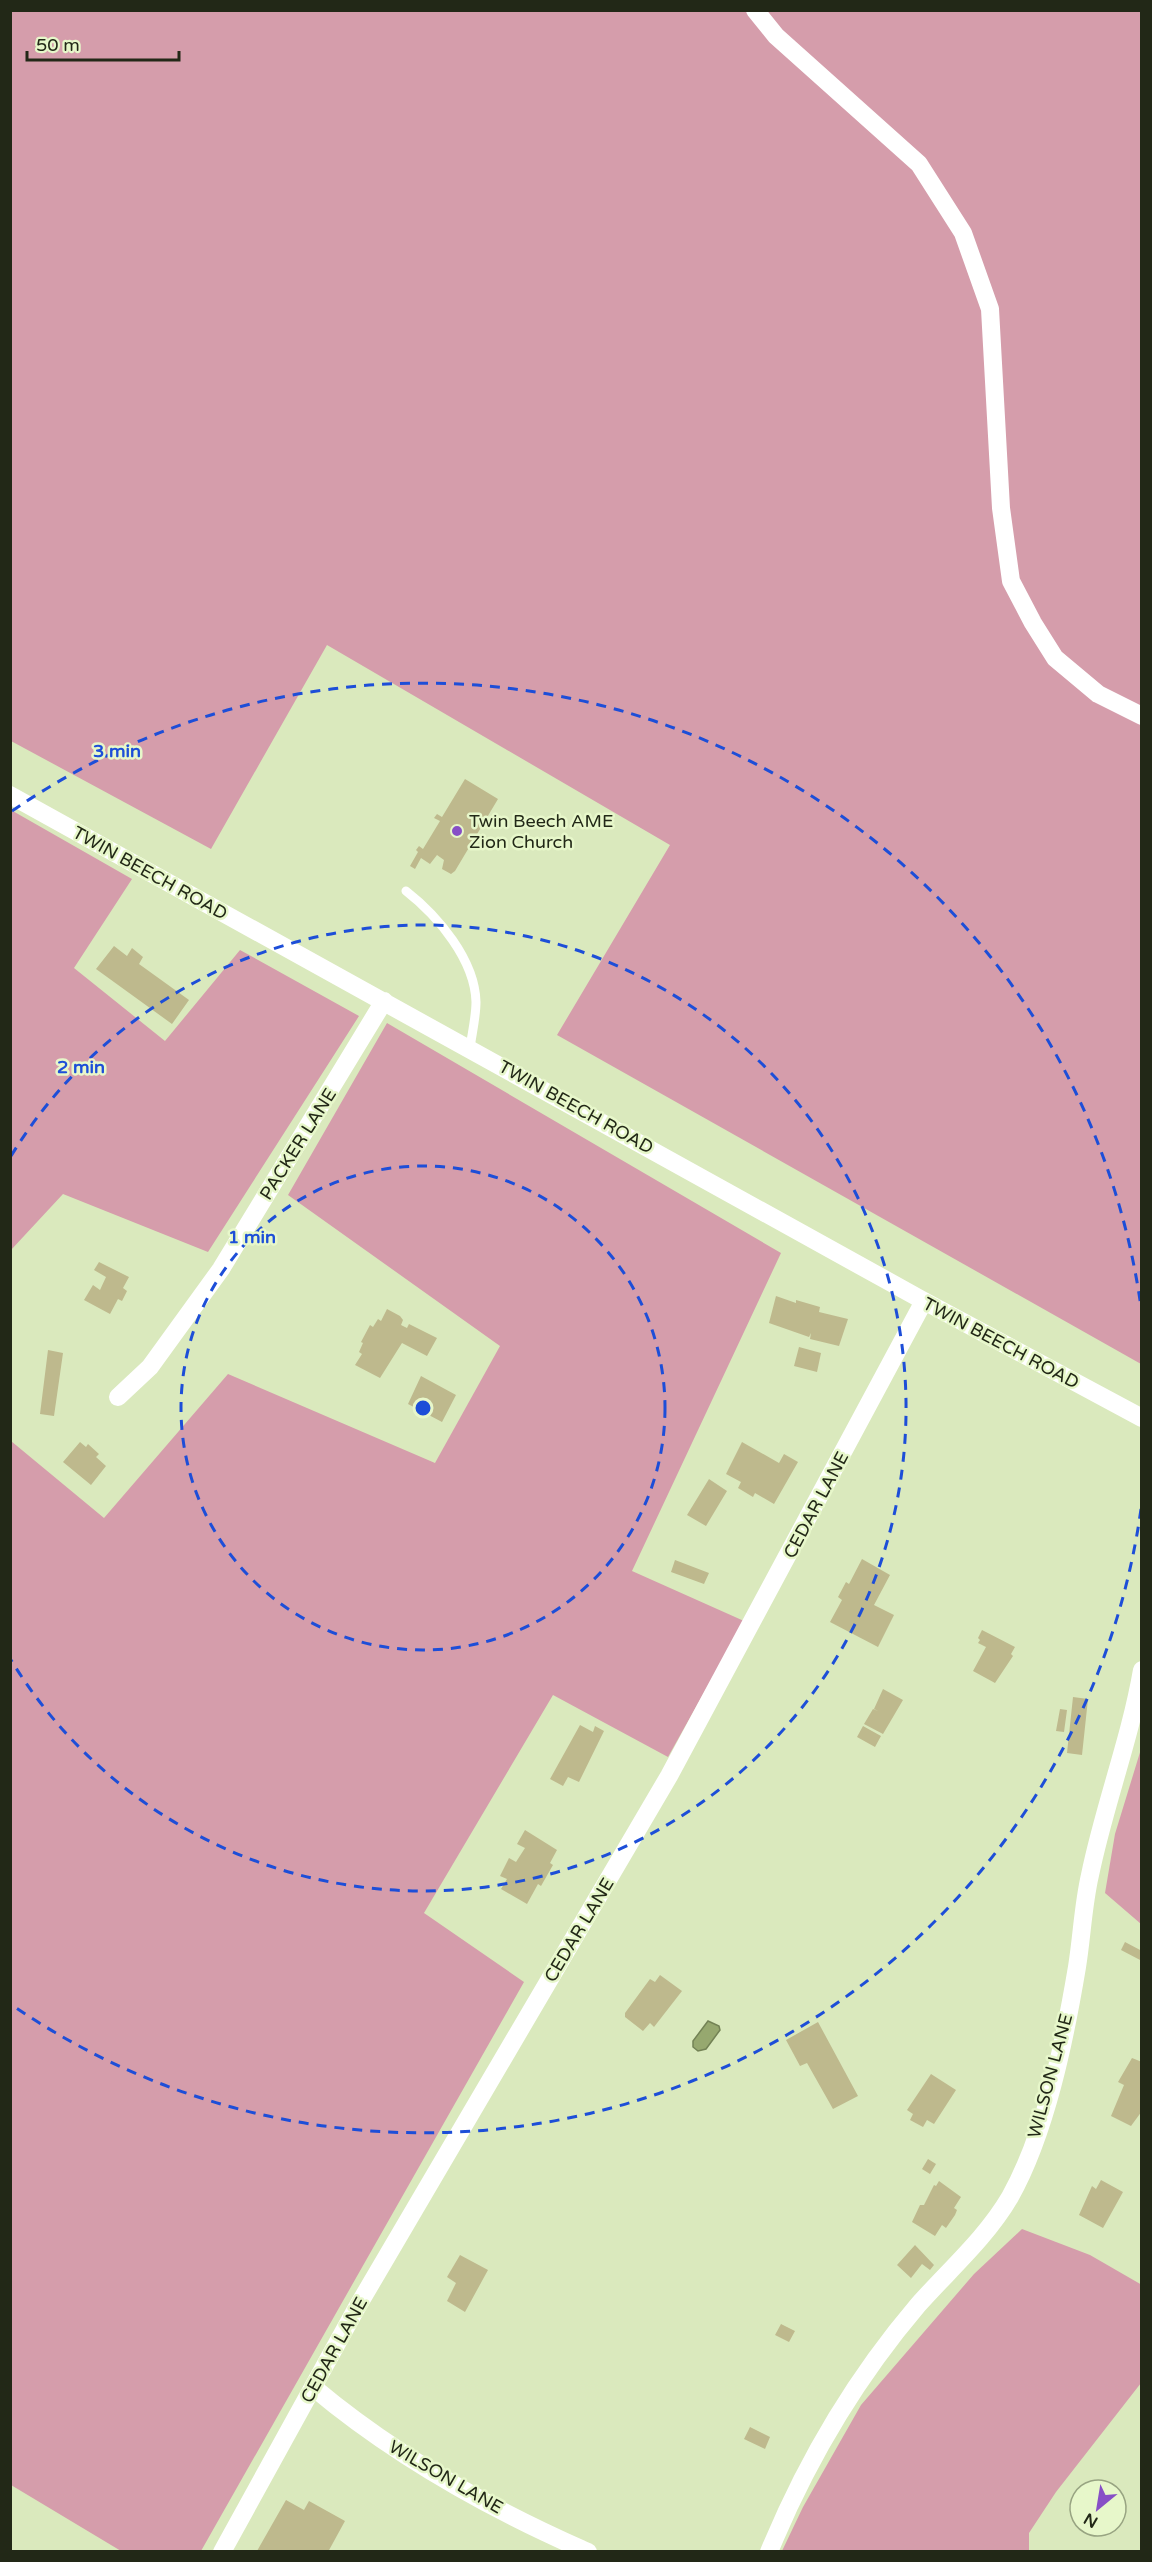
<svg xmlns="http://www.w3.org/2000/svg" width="1152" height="2562" font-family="'Varela Round',sans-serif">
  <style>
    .green { fill: #d59dab }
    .water { fill: #96a86f; stroke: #738255; stroke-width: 1.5 }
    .building { fill: #beb98d }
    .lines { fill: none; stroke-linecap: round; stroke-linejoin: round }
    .lane { stroke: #fff; stroke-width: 9 }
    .street { stroke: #fff; stroke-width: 18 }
    .ring { fill: none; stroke: #1d4ed8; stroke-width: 3; stroke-dasharray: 10 8 }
    .poi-dot { fill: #874fc6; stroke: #e7f7ca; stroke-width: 2 }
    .labels { text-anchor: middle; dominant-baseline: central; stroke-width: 5; stroke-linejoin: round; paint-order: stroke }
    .poi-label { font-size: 18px; fill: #222817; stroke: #e7f7ca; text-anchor: start }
    .street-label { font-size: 18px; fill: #222817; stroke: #e7f7ca }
    .centre { fill: #1d4ed8; stroke: #e7f7ca; stroke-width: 3 }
    .ring-label { font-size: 18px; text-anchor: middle; font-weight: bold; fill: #1d4ed8; stroke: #e7f7ca; stroke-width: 5; stroke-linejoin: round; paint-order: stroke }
  </style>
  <rect width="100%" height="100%" fill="#dae9bd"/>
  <path class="green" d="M10,11H1141V1364L557,1035L670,845L327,645L211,849L11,741Z
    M11,810L132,879L74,968L165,1041L240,950L359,1016L208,1252L63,1194L11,1250Z
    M387,1023L781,1253L632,1571L744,1621L668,1757L553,1695L424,1913L524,1982L201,2551H121L11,2485V1441L104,1518L228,1374L435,1463L500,1346L288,1195Z
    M1141,1749V1924L1105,1893L1115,1834Z
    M1022,2229L1090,2255L1142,2285L1141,2383L1056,2492L1029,2533V2551H782L803,2507L861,2405L974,2274Z"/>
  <path class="water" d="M708,2021L719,2026L720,2030L706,2049L698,2051L693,2047V2041Z"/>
  <path class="building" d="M465,779L498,799L455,871L451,874L442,869L444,860L437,855L430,864L421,858L415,869L410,866L418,852L416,850L419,846L423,849L440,821L434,818L437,814L442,817Z
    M114,946L127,956L132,948L143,957L139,964L189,1000L172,1024L96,969Z
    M99,1262L129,1277L123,1288L127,1291L122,1301L118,1299L110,1314L84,1300L93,1285L100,1290L106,1277L94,1270Z
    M776,1296L796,1303V1300L820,1307L819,1312L848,1319L839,1346L810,1339L811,1333L809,1337L769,1323Z
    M387,1309L400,1316L403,1320L401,1325L407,1328L409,1324L437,1338L427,1356L402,1343L380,1378L355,1365L362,1354L359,1352L363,1343L361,1342L370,1325L373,1327L378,1319L381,1321Z
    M799,1347L821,1353L817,1372L794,1366Z
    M48,1350L63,1353L54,1416L40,1414Z
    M421,1376L456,1395L442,1422L408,1404Z
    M80,1442L86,1447L88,1444L99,1454L96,1457L106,1466L91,1485L63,1462Z
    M742,1442L779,1463L784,1454L798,1462L774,1504L755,1493L753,1497L738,1488L741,1482L726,1474Z
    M709,1479L727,1491L706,1526L687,1515Z
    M862,1559L890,1575L874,1605L894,1615L878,1647L830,1622L842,1600L838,1597L846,1582L849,1584Z
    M675,1560L709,1573L704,1584L671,1572Z
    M982,1630L1015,1647L1011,1654L1013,1656L995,1683L973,1671L986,1647L978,1643L980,1640L978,1638Z
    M883,1689L903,1700L883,1734L864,1724L873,1709L878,1711L874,1709Z
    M1073,1697L1088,1699L1082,1755L1067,1753Z
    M1060,1709L1067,1710L1064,1732L1056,1731Z
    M580,1725L593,1732L595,1726L604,1731L579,1782L568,1777L563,1786L550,1779Z
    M863,1726L881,1736L875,1747L857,1737Z
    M525,1830L557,1850L550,1863L553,1865L541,1886L538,1884L527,1904L501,1889L507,1879L500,1876L509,1858L516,1862L525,1848L517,1844Z
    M1125,1942L1142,1951V1961L1121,1950Z
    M660,1975L682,1991L654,2027L650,2023L643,2031L625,2017V2013L650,1979L655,1982Z
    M818,2022L858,2096L833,2109L807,2063L800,2066L786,2040Z
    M1132,2058L1142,2062V2111L1131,2126L1111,2116L1124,2085L1118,2082Z
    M931,2074L956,2090L934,2124L927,2120L923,2127L910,2120L913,2114L907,2110Z
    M928,2159L936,2164L930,2174L922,2169Z
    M1101,2180L1123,2192L1103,2228L1079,2215L1092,2186L1096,2189Z
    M939,2181L961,2197L954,2208L957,2210L955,2215L946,2228L942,2225L935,2236L912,2222L920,2205H924L934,2185L936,2186Z
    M915,2245L934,2265L930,2270L922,2264L911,2278L897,2265Z
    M460,2255L488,2270L465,2312L447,2301L456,2283L447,2277Z
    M781,2324L795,2331L789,2342L775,2335Z
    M750,2427L770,2437L765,2449L744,2439Z
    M286,2500L304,2510L309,2501L345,2521L328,2552L257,2551Z"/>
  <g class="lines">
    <path class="lane" d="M406,891C438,916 475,960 476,1002C476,1017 472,1033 470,1048"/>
    <path class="street" d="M755,10L776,36L919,164L963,233L990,309L1001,508L1011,581L1033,623L1055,658L1098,694L1142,716
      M10,795L924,1301L1142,1418
      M118,1397L150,1367L221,1269L384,1001
      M313,2387C395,2456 490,2509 588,2552
      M222,2552L356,2309L669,1776L924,1301
      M769,2552C806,2462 855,2379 918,2305C949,2270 986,2238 1010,2197C1046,2133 1065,2039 1077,1967C1082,1936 1083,1905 1090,1875C1104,1806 1130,1740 1142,1670"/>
  </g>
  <g class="ring">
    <circle cx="423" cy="1408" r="242"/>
    <path d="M11 1156A483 483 0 1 1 11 1660"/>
    <path d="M1141 1509A725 725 0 0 1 12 2005M12 811A725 725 0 0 1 1141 1307"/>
  </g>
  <circle class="poi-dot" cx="457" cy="831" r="6"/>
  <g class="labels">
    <g class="poi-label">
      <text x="469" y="821">Twin Beech AME<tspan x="469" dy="21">Zion Church</tspan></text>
    </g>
    <g class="street-label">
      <text transform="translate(150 873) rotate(29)">TWIN BEECH ROAD</text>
      <text transform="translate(576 1107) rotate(29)">TWIN BEECH ROAD</text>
      <text transform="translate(298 1144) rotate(-58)">PACKER LANE</text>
      <text transform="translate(1001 1343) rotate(28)">TWIN BEECH ROAD</text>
      <text transform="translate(816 1505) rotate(-62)">CEDAR LANE</text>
      <text transform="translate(579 1930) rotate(-59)">CEDAR LANE</text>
      <text transform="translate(1050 2076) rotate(-75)">WILSON LANE</text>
      <text transform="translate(334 2350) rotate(-61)">CEDAR LANE</text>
      <text transform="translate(446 2477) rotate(30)">WILSON LANE</text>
    </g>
  </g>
  <circle cx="423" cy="1408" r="9" class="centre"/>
  <g class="ring-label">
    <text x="117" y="757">3 min</text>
    <text x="81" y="1073">2 min</text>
    <text x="252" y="1243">1 min</text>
  </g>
  <rect width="1152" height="2562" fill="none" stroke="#222817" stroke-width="24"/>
  <g transform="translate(1098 2508) rotate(210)"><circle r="28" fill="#e7f7ca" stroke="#98a482" stroke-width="1.5"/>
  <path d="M0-4.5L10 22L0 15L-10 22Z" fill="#874fc6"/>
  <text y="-9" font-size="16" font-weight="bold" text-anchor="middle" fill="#222817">N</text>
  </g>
  <path d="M27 51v9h152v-9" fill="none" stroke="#222817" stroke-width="3"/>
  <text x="36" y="51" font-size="18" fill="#222817" stroke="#e7f7ca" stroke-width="4.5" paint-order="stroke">50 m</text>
</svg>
